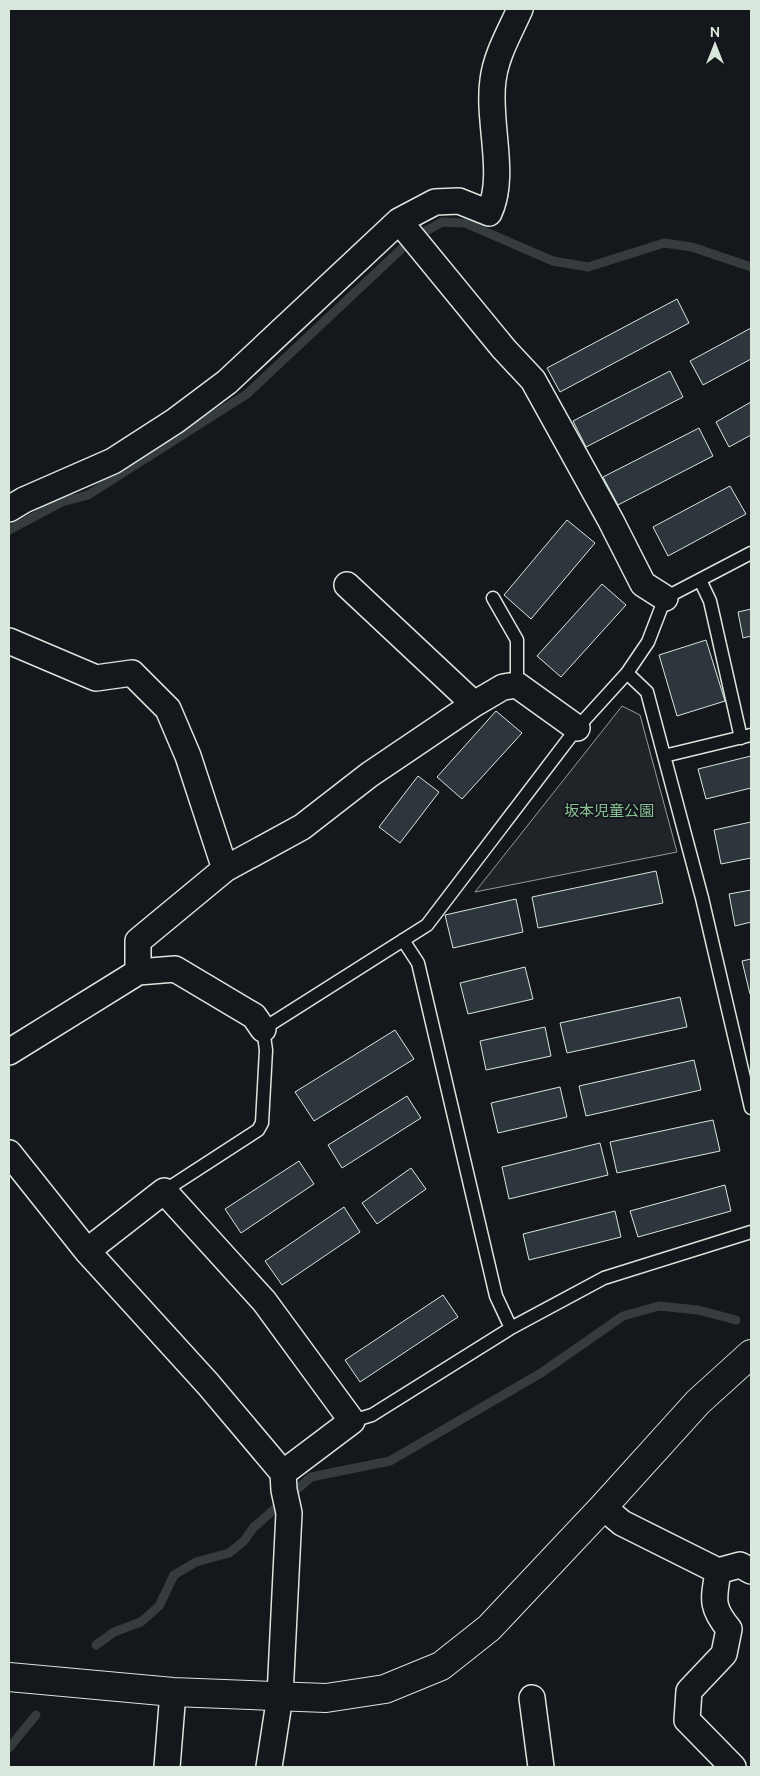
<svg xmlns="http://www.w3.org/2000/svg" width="760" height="1776" font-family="Ubuntu,'Noto Sans JP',sans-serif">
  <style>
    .green { fill: #202428; stroke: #939e99 }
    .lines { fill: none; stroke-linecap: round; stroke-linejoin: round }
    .stream { stroke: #363b3e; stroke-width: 9 }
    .building { fill: #2c363c; stroke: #d8e6dc }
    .service-casing { stroke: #d8e6dc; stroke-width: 15 }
    .minor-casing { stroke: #d8e6dc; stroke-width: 28 }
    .tertiary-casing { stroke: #d8e6dc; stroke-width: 30 }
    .service { stroke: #14181c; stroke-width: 12 }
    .minor { stroke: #14181c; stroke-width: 25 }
    .tertiary { stroke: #14181c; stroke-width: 28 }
    .labels { text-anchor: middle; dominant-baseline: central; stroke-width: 4; stroke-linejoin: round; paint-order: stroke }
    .park-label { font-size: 15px; fill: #8ac095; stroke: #14181c }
  </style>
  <rect width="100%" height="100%" fill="#14181c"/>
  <path class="green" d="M622,706L640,715L677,852L475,892Z"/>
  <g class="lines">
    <path class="stream" d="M9,530L62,502L88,495L247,394L412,239L442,222L465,223L553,261L588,267L664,243L692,247L751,267
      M96,1645L114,1632L141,1622L159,1606L174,1575L196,1562L229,1553L244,1541L253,1528L311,1477L390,1461L541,1373L623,1316L659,1306L698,1310L736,1320
      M9,1748L36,1715"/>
  </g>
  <path class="building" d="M677,299L689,323L560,392L547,368Z
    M751,328V359L703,385L690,361Z
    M670,371L683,397L586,447L573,421Z
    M751,402V435L729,447L716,422Z
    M699,428L713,456L618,505L603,477Z
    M730,486L746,514L668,556L653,527Z
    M567,520L595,543L531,619L504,595Z
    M602,584L626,605L561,677L537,656Z
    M751,609V636L743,638L738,612Z
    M706,640L725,701L677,716L659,655Z
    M496,711L522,733L462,799L437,777Z
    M751,756V788L706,799L698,769Z
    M418,776L439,792L400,843L379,827Z
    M751,822V858L721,864L714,830Z
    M656,871L663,903L538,928L532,897Z
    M751,890V922L735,926L729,894Z
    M516,899L523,932L453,948L445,915Z
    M751,959V994H750L742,961Z
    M525,967L533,999L468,1014L460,983Z
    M680,997L687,1027L567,1053L560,1023Z
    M545,1027L551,1056L486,1070L480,1041Z
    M395,1030L414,1059L314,1121L295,1092Z
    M694,1060L701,1090L586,1116L579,1086Z
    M560,1087L567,1117L498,1133L491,1103Z
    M407,1096L421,1118L342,1168L328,1145Z
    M713,1120L720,1151L617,1173L610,1142Z
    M600,1143L608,1175L509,1199L502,1167Z
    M299,1161L314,1184L241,1233L225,1209Z
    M411,1168L426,1189L377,1224L362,1203Z
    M725,1185L731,1211L638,1237L630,1211Z
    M344,1207L360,1232L282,1285L265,1261Z
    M615,1211L621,1237L529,1260L523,1234Z
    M443,1295L458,1317L360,1382L345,1360Z"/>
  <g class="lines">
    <g class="service-casing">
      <path id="service" d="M700,580L710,601L741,738
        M493,598L517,640V685
        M627,673L647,692L702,898L751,1108
        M664,756L751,735
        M403,940L418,963L496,1296L511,1328
        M164,1191L258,1130L262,1123L266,1050L263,1029L427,925L577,728L627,673L648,642L665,598L751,553
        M352,1421L372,1415L511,1328L604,1278L751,1232"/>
    </g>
    <g class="minor-casing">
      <path id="minor" d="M399,221L504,349L533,380L611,521L643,584L665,598
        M9,509L24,500L113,461L175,421L227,382L399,221L435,202L459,201L489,213C507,175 487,122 493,80C496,55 510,32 520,9
        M347,585L474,704
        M9,641L96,678L132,673L168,709L188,756L225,869
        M138,972V941L225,869L302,827L369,775L474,704L503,687L517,685L577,728
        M9,1052L138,972L175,969L254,1016L263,1029
        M9,1153L87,1251L208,1384L283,1473L284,1490L289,1513L280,1696L269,1767
        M87,1251L164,1191L264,1301L352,1421L283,1473
        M603,1507L622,1523L718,1571L740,1565L751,1571
        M718,1571C714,1599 710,1606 729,1629L724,1654L689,1691L687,1720L733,1767
        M532,1698L541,1767
        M167,1767L173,1692"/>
    </g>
    <g class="tertiary-casing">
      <path id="tertiary" d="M9,1677L173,1692L326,1698L385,1689L441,1666L489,1628L603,1507L698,1402L751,1354"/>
    </g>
    <use href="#service" class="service"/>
    <use href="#minor" class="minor"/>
    <use href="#tertiary" class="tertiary"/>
  </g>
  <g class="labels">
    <g class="park-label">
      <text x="609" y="810">坂本児童公園</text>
    </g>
  </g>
  <rect width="760" height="1776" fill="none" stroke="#d8e6dc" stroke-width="20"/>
  <g transform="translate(715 45)" stroke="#14181c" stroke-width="4" paint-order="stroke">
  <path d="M0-4L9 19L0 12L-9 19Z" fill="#d8e6dc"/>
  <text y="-8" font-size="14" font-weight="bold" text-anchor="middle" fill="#d8e6dc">N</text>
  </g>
</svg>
